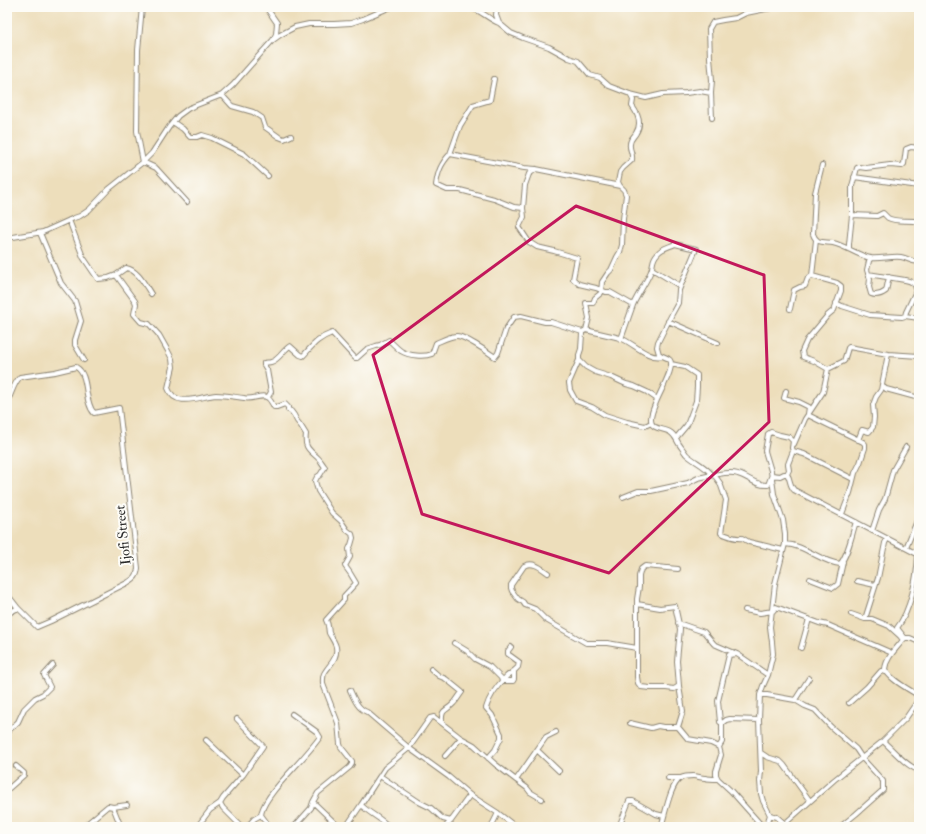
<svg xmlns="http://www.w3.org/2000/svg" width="926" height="834" font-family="'IM FELL Double Pica',serif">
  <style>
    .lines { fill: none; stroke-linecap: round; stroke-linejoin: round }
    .street-casing { stroke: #8c8473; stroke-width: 6 }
    .street { stroke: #fff; stroke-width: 4 }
    .marked { fill: none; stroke: #c2185b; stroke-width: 3; stroke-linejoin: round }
    .labels { text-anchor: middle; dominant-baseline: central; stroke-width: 4; stroke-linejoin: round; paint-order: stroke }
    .street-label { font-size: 14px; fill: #2b2b2b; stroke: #fdfcf7 }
  </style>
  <rect width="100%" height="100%" fill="#fdfcf7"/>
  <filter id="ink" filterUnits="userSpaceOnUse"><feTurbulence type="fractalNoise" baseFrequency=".025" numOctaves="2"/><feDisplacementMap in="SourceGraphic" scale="8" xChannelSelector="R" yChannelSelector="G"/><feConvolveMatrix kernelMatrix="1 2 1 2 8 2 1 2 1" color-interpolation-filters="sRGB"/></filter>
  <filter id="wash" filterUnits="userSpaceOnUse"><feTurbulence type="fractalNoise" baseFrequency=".012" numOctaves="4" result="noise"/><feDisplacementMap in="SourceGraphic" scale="16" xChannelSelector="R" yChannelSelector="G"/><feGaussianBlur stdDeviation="0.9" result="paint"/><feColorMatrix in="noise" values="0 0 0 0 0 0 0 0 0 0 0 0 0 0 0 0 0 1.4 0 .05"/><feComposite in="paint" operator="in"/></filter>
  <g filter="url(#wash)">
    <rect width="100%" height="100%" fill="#eddebb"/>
  </g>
  <g filter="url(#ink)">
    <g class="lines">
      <g class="street-casing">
        <path id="street" d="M142,7L138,50L137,131L143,162L156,168L187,202
          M266,7L277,23L276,34L273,40
          M468,7C480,9 488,19 499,23
          M497,7L496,15L499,23L511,33L523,38L549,47L569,58L578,61L590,75L600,78L609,86L630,94L633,100L632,106C638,114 642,124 636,133C634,137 630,139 630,144C629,150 633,152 632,160L623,168L620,172L618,182L620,186L624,190L626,195L623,219L622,245L620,252L617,257L611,270L608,273L602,282L601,293L595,298L593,303H586L589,318L586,330L582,332
          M494,79L490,100L473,105L460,126L450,154L524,168L536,169L620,186
          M711,93L712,118
          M630,94L646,98L663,94L686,93L700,91L711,93L712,80L710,58L709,29L713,22L723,20L736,18L746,13L776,7H796
          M222,95L232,106L253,112L262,118L265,127L279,137L284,139L291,136
          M173,122L183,129L190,137H197L202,135L212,138L244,154L268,176
          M450,154C441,164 438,171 436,185L447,190H460L494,199L514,207L523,208
          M822,165L815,193L813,234C814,237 815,239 818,241C823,243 828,242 833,243C846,246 857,255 870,258C881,259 891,256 901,257C908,258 911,262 919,262
          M536,169L529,174L525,185L523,208L524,217L519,227L529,242L537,247L554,251L577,258L573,279L579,284L596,288L606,292H610L633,305L621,339
          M854,177L919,186
          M852,215L877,216L883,213C885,215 886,216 888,218C897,223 909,219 919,222
          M69,220L83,257L98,279L108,278L116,275L135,301L136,304L134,314L141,322L149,324L159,335L168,351L172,359L173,367L168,388C175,409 201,396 216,395C225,395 235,397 244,398C252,401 264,392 269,399C271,401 273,405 274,407H277L285,404L288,407V410L291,411L294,415L297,421L301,426L306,434C304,449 310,450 319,459C321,461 323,465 325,467L320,475L317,477L315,481L318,491L332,513L341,521L347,530L352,534L353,538L351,545L349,549L350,557L345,566L350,573L356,583L344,596V600L326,620C329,625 328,628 329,633C331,637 335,642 336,647C338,658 330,664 325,672C322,676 323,680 323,684L338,723L340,744L341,747L352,761V764L350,767L318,793L313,802L311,808L294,827
          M40,233L61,283L75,301L81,321L75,340V345L84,360
          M7,238L43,232L74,218L80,216L89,210L109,189L143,162L152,153L169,127L178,116L189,108L222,95L233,85L263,51L273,40L280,35L295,27L309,24H334L351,23L363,19L391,7
          M816,240L812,276L837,283L841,286V291L834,310L828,315L807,340L802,351L803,357L814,361L828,369
          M849,249V244L852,215V186L857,168L859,167L866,168L890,165L902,166L904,164L906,149L911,147L919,148
          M871,258L869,261L867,270L870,279L869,287L871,294C876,296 882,294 886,291L889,277
          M652,269L680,286
          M868,274L905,280C911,281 917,284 916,291L906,312L905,316
          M116,275L126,268C138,270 145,285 151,294
          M836,303L842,306L870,315L902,317L905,316L919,318
          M633,305C638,294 647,281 651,271C654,264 651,260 658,253C662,248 669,247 675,244L696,249L679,290L678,303L672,314L658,342L657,347L659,354C663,357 667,357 670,360C677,369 650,405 651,420C651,430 664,428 670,432C675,435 676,439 679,444C681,447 684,451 686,454C694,462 705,465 712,475C721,474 729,471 738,474C749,477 756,486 768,485L771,477
          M790,309L794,290L800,287L805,286L808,278L812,276
          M668,321L718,343
          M586,330C597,333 609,335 620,338C632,342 649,360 662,356
          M579,360L569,383L570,390L576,401L592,407L605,415L627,422L645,426L651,423
          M671,364L685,367L697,375V387L696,401L687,425L676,438
          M828,369L844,361L848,348L849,347L888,354L919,356
          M882,386L886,389L919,398
          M786,391L784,398L799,402L809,407L808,414L810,416L863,442L865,444V448L860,463L855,473L850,493L842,514
          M268,397L271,392L268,376L267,370L264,365V363C266,362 269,363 271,362C279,360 283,350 290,346L300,355L303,356C313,345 318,338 332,333L355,358H357L367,349L376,346L380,345L389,340C392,343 398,349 401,351C409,356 424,357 432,354L436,343C443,340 450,336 457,336C464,336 488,352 495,357L498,353L506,329L514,317L521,316L545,322H551L582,332V334L581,349L579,355V360L586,367L595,372L611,377L626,384L634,386L647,392L657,399
          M7,402C12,394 13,384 20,377L55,372L76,367C90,375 83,401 94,413L119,408L138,568C137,577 135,578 127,583L51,621L37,627L18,608L7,594
          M858,440L862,430L869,432L873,427L874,417L873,405L876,397L881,390L888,354
          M794,444L805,419L823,392L828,369
          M793,451L804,454L853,479
          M772,475L780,476L784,474H787
          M623,497L638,491H651L688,483L698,478L712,475L715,476L720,483L726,500L721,533C728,536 735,539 742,538L749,542L783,550
          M872,531L879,510L885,499L893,470L906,447
          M785,544C805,545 821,562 840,564C848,556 852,533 856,522
          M906,548L919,516
          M678,569L645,566L641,569L639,576V587L637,599V677L638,683L641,687L650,688H666L674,689L679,686
          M548,573C541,568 533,561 524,566L511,585V588L512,591L518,599L523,602L525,605L535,609L546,620L586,643H607L637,648
          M810,579L833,588L838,584L843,562
          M857,581L875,585
          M637,604L660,608L675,606L680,629L677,661L679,686L683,711L678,727
          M745,610L760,613L773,611L776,607L819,623L828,625L892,653
          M7,614L18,608
          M851,614L865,619H872L889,626L900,636L903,640L905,638H910L919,642
          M865,619L878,578L885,543L887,539
          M678,623L704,632L714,644L737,654L768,675
          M905,638L897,628C911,610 917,577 918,555
          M903,640C896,649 886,658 885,669C890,680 909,689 919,696
          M454,643L467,651L475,659L490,667L501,678L502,681
          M801,648L809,619
          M431,669L439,676L446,679L462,692C459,696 457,700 454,703C446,712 441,708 442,722
          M502,681H513L514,679V671
          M350,690C354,699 358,709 367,712L409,748L449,777L470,795L498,813L516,827
          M760,695H767L795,700L805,706L815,710L831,727L856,749L862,758L883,781V790L856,814L840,827
          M795,700L809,678
          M849,703L867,687L881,671L886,672
          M237,719L263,746L243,775L223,798L220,803L223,808L241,826L245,827
          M759,720L730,719L726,720L722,723V742L719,747L721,755L716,771V775L718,779L731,791L763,827
          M630,723L651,728L658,726L663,727H678
          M722,723L720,722L718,701L729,655L737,654
          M678,727L688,739L711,743L719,747
          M7,734L8,731L18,722L24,709L35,698L43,694L50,687L44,675L53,665
          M206,740L243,775
          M883,741C893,750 907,767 919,770
          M537,750L559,771
          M761,753L767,757L780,761L784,765L810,801
          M445,756L461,738
          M488,758L495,750L501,738V734L492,715L486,708C489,697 498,685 506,677C510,673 515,671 518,667L519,662L508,654V651L511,647
          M380,776L419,802L431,808L443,819L451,821
          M668,778H681
          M516,780L546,737L556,732
          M7,790L24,775V773L16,766
          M313,802L339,827
          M361,805C370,814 381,818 389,827
          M113,807L121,827
          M770,815L777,817L785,824
          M83,827L108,806L113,807L127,805
          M197,827L210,810L220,803
          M247,827L254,819L261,815
          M270,827L261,815C262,807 266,802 270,796C285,775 305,758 320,737L317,732L292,714
          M346,827L361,805L385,768L409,748L430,718L434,717L461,738L474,745L495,764L516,780L527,788L530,792L542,799
          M445,827L451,821L470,795
          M491,827L498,813
          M619,827L629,801H633L656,814L664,816
          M661,827C665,816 670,784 681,778C683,777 690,776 693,776C697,776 701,778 705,778C709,779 714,779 718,779
          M766,827L770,815L763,801L761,794L760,781L761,771L759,720L760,695L763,686L768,675L771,662L773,654L772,642L770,627L775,584L785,544V534L783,520L774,494L771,471L765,451L768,434L771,432L780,435L789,437L793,441L792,448L793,451L788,464L789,470L787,474C791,480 789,485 794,490L919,555
          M781,827L834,780L883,741L906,718L919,699"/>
      </g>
      <use href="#street" class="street"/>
    </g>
  </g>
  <path class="marked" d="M576,206L764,275L769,422L609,573L422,514L373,355Z"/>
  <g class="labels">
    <g class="street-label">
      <text transform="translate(123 535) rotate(-96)">Ijofi Street</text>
    </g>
  </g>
  <rect width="926" height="834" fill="none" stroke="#fdfcf7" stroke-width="24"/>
</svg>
